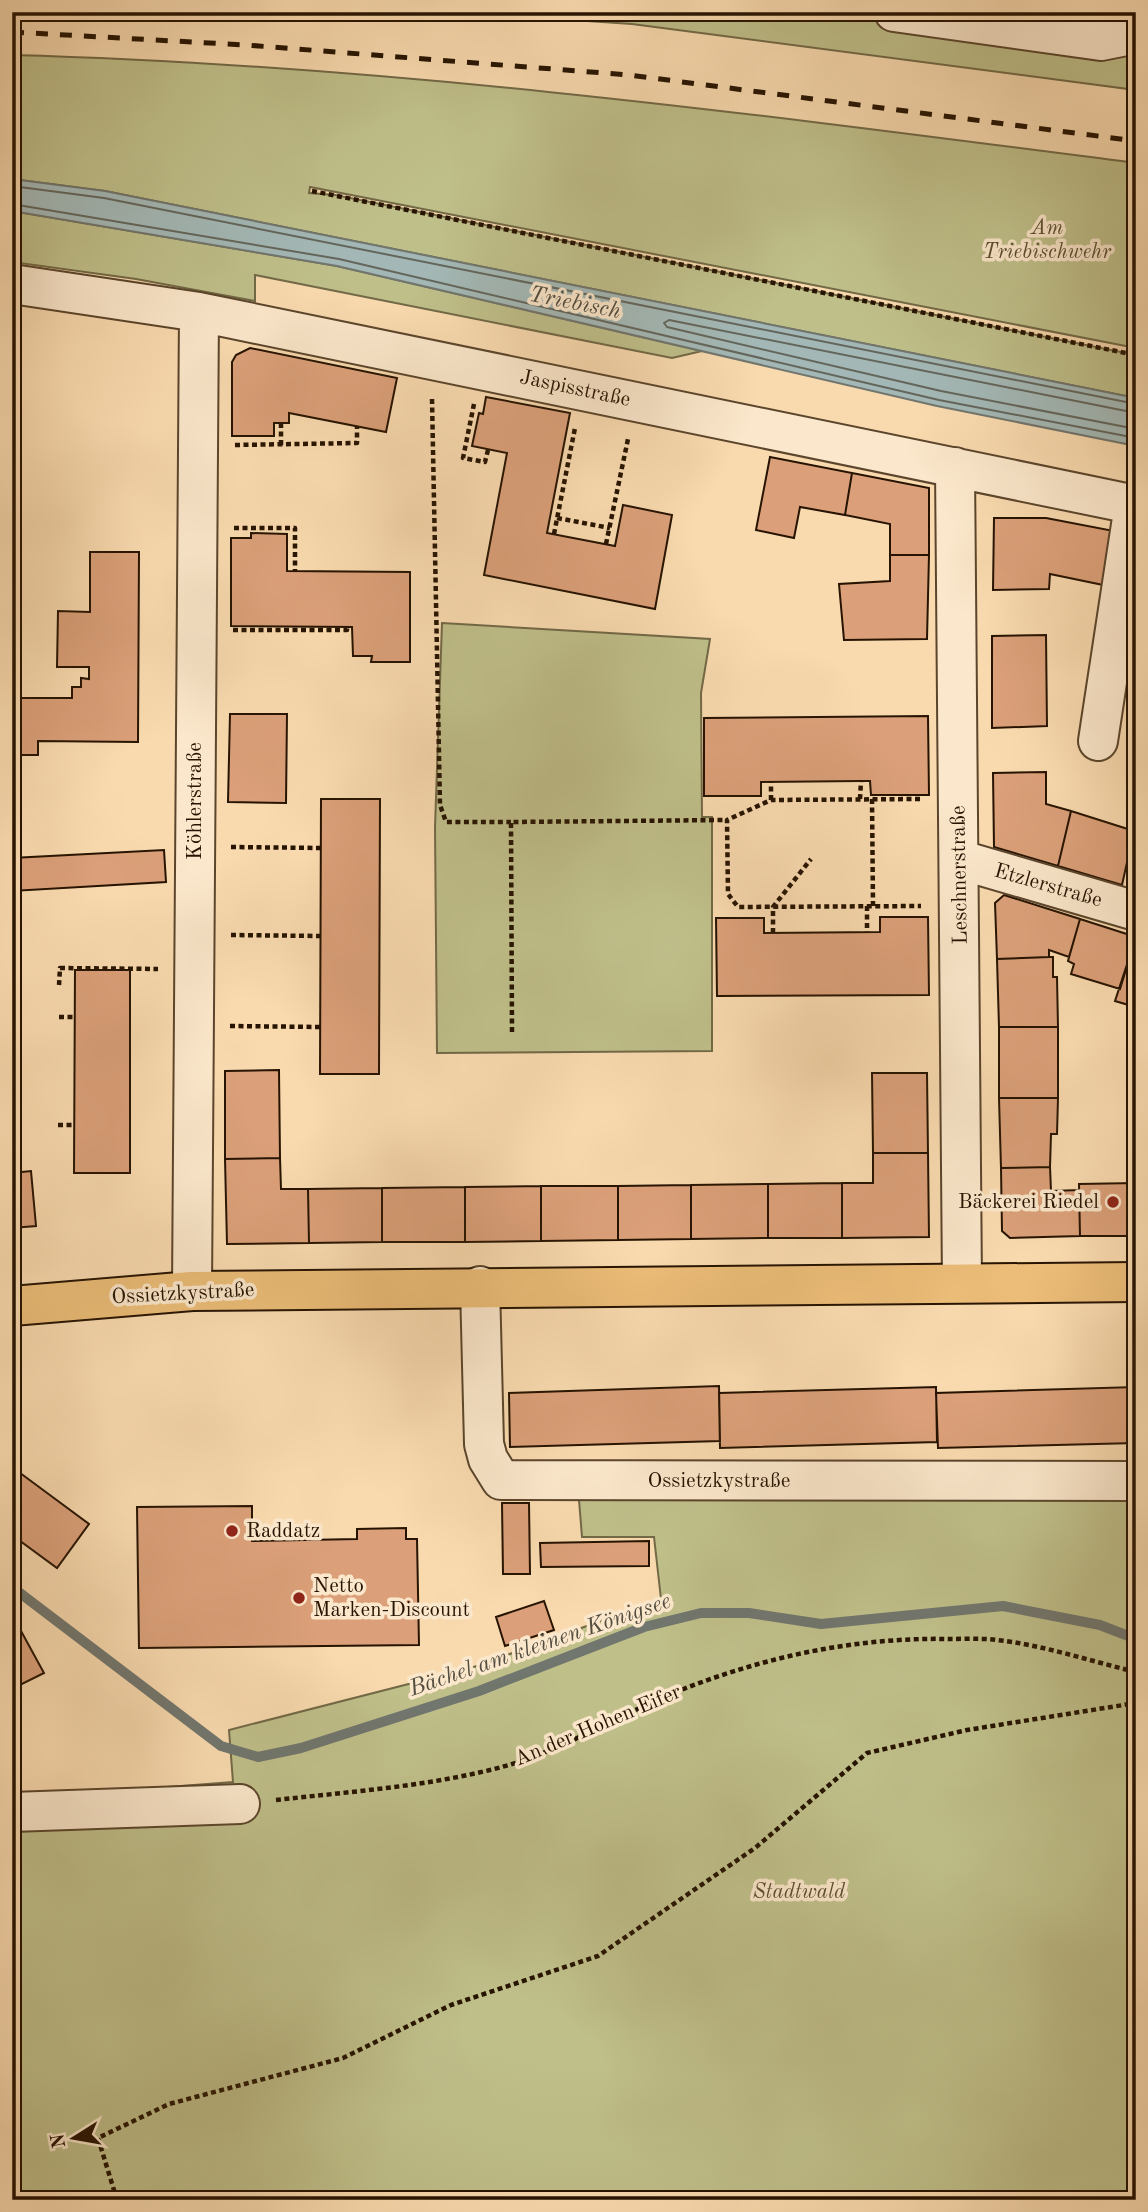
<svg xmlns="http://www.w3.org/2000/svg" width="1148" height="2212" font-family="'Old Standard TT',serif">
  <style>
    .green { fill: #bfbf8a; stroke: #726946; stroke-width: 2 }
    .water { fill: #a3b8b6; stroke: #71766e; stroke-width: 2 }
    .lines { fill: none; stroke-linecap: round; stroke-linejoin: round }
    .shore { stroke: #64665c; stroke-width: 2 }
    .stream { stroke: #71766e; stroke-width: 10 }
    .building { fill: #dba079; stroke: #261301; stroke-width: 2 }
    .minor-casing { stroke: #5b452c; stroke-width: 42 }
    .major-casing { stroke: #261301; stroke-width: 42 }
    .path { stroke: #261301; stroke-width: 4.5; stroke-dasharray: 5 3.5; stroke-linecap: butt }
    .minor { stroke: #fbe7cb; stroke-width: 38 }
    .major { stroke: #ecbd78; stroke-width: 38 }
    .rail { stroke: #261301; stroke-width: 5; stroke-dasharray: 12 12; stroke-linecap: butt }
    .poi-dot { fill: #8f2418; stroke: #fbe7cb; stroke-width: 2.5 }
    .labels { text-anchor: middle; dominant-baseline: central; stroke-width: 7; stroke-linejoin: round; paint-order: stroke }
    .park-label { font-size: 21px; font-style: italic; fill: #5c4f31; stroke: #fbe7cb }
    .street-label { font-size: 21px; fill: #261301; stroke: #fbe7cb }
    .poi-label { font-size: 21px; fill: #261301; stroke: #fbe7cb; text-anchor: start }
    .water-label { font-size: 23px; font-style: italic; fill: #524d40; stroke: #fbe7cb }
  </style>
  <rect width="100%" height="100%" fill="#f9daaf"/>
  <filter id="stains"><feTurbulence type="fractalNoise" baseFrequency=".00286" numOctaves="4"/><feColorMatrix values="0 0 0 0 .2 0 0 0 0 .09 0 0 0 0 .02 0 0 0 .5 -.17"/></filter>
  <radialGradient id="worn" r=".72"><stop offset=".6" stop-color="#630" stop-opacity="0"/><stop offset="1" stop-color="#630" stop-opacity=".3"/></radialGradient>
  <path class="green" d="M450,12H894L1136,39V90L632,24Z
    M989,12H1124V20L1104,23Z
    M12,55C389,65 763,115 1136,163V348L310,187L309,193L335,195L1136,355V398L105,191L12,179Z
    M12,211L337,266L702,351L672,358L255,275V301L136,279L12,262Z
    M442,623L710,639L701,693L702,817H712V1051L437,1053L435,827Z
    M1136,1498V2200H12V1799L233,1782L229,1730L471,1668L661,1599L654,1537H582L579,1500Z"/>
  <path class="water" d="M12,179L105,191L1136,398V446L937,406L337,266L12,211Z"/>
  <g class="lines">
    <path class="shore" d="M12,186L104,198L1136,404
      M12,204L339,259L939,400L1136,438
      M1136,413L669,320L664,323L667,327L941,391L1136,429"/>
    <path class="stream" d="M12,1587L221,1746L258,1757L301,1748L479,1691L644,1627L701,1613H749L821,1624L1003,1606L1100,1625L1136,1639"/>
  </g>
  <path class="building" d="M250,348L397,378L386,432L289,413V423H274V436H232V362L236,355Z
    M486,397L570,413L547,533L615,546L623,505L672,515L655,609L484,575L507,453L472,446L479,413L483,414Z
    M770,457L852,473L845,515L800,507L794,538L756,530Z
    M852,473L929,488V555H890V524L845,515Z
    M994,518H1046L1119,532L1108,586L1050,574L1049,589L993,590Z
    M251,533L287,534V571L410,572V662H371L372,656H353L352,627L231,626V538H251Z
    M90,552H139L138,742L38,741V755H21V789H12V657H21V698H72V687H81V678L89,679V667H57L58,611L90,612Z
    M890,555H929L927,639L844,640L839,584L890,581Z
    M1046,635L1047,726L992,728V636Z
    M230,714H287L286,803L228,802Z
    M928,716L929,795H871L870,781H861L761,782V796H704V718Z
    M1046,772V804L1071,811L1058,866L994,847L993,773Z
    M321,799H380L379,1074H320Z
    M1071,811L1134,831L1122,885L1058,866Z
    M164,850L166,882L12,891V858Z
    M1004,895L1080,919L1069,957L1049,950V957L997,959L995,903Z
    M880,917H928L929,995L717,996L716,918H764V933L880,932Z
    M1080,919L1136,937L1120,989L1071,974L1074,964L1068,961Z
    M1136,937V1023L1129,1016L1132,1006L1115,1001Z
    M1049,957H1053V977H1057L1058,1027H999L997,959Z
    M75,970H130V1173H74Z
    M999,1027H1058V1098H999Z
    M279,1070L280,1158L225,1159V1071Z
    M872,1073H927L928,1153H873Z
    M999,1098H1058L1057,1134H1051L1050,1167L1001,1168Z
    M873,1153H928L929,1237L842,1238V1183H873Z
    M280,1158L281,1189H308L309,1243L227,1244L225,1159Z
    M1050,1167L1051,1191L1079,1190L1080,1236L1010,1238L1002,1231L1001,1168Z
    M31,1171L36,1226L12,1228V1173Z
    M842,1183V1238H768V1184Z
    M1136,1183V1236H1080L1079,1184Z
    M768,1184V1238L691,1239V1185Z
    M691,1185V1239L618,1240V1186Z
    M541,1186H618V1240L541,1241Z
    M541,1186V1241L465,1242V1187Z
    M465,1187V1242H382V1188Z
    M382,1188V1242L309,1243L308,1189Z
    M719,1386L720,1441L510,1447L509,1393Z
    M936,1387L937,1442L720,1448L719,1393Z
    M1136,1387V1443L938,1448L936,1393Z
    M12,1467L89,1524L57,1568L12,1535Z
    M502,1503H529L530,1574H503Z
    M252,1506V1541L357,1539V1529L406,1528V1539H417L419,1645L139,1648L137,1507Z
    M649,1541V1566L541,1567L540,1543Z
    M544,1601L554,1630L505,1646L496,1617Z
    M15,1620L44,1673L12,1689V1622Z"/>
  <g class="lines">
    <g class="minor-casing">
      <path id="minor" d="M894,12L1101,41L1136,34
        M12,284L199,312L1136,505
        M955,467L962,1283
        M1098,741L1134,505
        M961,860L1136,911
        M480,1286L484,1444L488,1459L501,1480L1136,1481
        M192,1291L199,312
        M12,1812L240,1804"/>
    </g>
    <g class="major-casing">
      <path id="major" d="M12,1306L192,1291L1136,1282"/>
    </g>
    <path class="path" d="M312,191L1136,355
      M432,399L440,805L446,822H511
      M474,404L463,458L485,462L488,450
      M281,423V445
      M235,445L357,443V426
      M557,518L610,528
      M234,528H295V571
      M554,534L575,428
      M606,544L628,439
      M233,630H347V627
      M860,799L861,781
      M872,799L873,906
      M920,799L771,800L727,820L728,894L738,907L921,906
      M771,800V781
      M231,847L321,848
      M867,906V932
      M773,933V907L811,859
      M231,935L321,936
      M59,985L60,968L158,969
      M59,1017H75
      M230,1026L320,1027
      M512,1032L511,822L727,820
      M58,1125H75
      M276,1800C347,1792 420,1787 490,1770C554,1755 611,1719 671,1694C759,1658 853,1637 949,1639C964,1639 981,1638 997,1640C1043,1645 1090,1661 1136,1672
      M117,2200L98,2138L169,2104L343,2058L451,2005L598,1956L755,1848L867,1753L967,1730L1136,1703"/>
    <use href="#minor" class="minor"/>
    <use href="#major" class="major"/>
    <path class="rail" d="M12,32L246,45L629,75L1136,141"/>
  </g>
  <g class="poi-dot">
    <circle cx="1113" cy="1202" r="7"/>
    <circle cx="232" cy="1531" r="7"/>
    <circle cx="299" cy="1598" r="7"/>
  </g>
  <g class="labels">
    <g class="park-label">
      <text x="1047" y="228">Am<tspan x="1047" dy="24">Triebischwehr</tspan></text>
      <text x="799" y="1892">Stadtwald</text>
    </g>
    <g class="street-label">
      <text transform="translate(575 389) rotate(12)">Jaspisstraße</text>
      <text transform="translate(195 801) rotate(-90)">Köhlerstraße</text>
      <text transform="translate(960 875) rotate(-91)">Leschnerstraße</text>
      <text transform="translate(1048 886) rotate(16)">Etzlerstraße</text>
      <text transform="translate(183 1294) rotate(-3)">Ossietzkystraße</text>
      <text x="719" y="1481">Ossietzkystraße</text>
      <text transform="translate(598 1726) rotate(-23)">An der Hohen Eifer</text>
    </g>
    <g class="poi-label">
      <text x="1099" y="1202" text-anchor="end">Bäckerei Riedel</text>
      <text x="246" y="1531">Raddatz</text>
      <text x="313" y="1586">Netto<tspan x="313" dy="24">Marken-Discount</tspan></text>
    </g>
    <g class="water-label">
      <text transform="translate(575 303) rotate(11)">Triebisch</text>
      <text transform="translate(540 1645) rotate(-19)">Bächel am kleinen Königsee</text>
    </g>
  </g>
  <rect width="1148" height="2212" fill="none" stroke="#f9daaf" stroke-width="42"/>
  <rect x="14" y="14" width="1120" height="2184" fill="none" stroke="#261301" stroke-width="3.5"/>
  <rect x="21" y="21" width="1106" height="2170" fill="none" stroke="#261301" stroke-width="2"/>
  <g transform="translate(74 2138) rotate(259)" stroke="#fbe7cb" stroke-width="5" paint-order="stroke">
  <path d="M0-5L12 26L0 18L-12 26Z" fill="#261301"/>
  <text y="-10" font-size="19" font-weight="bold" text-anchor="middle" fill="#261301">N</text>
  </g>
  <rect width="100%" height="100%" filter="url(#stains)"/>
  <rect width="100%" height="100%" fill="url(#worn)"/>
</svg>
